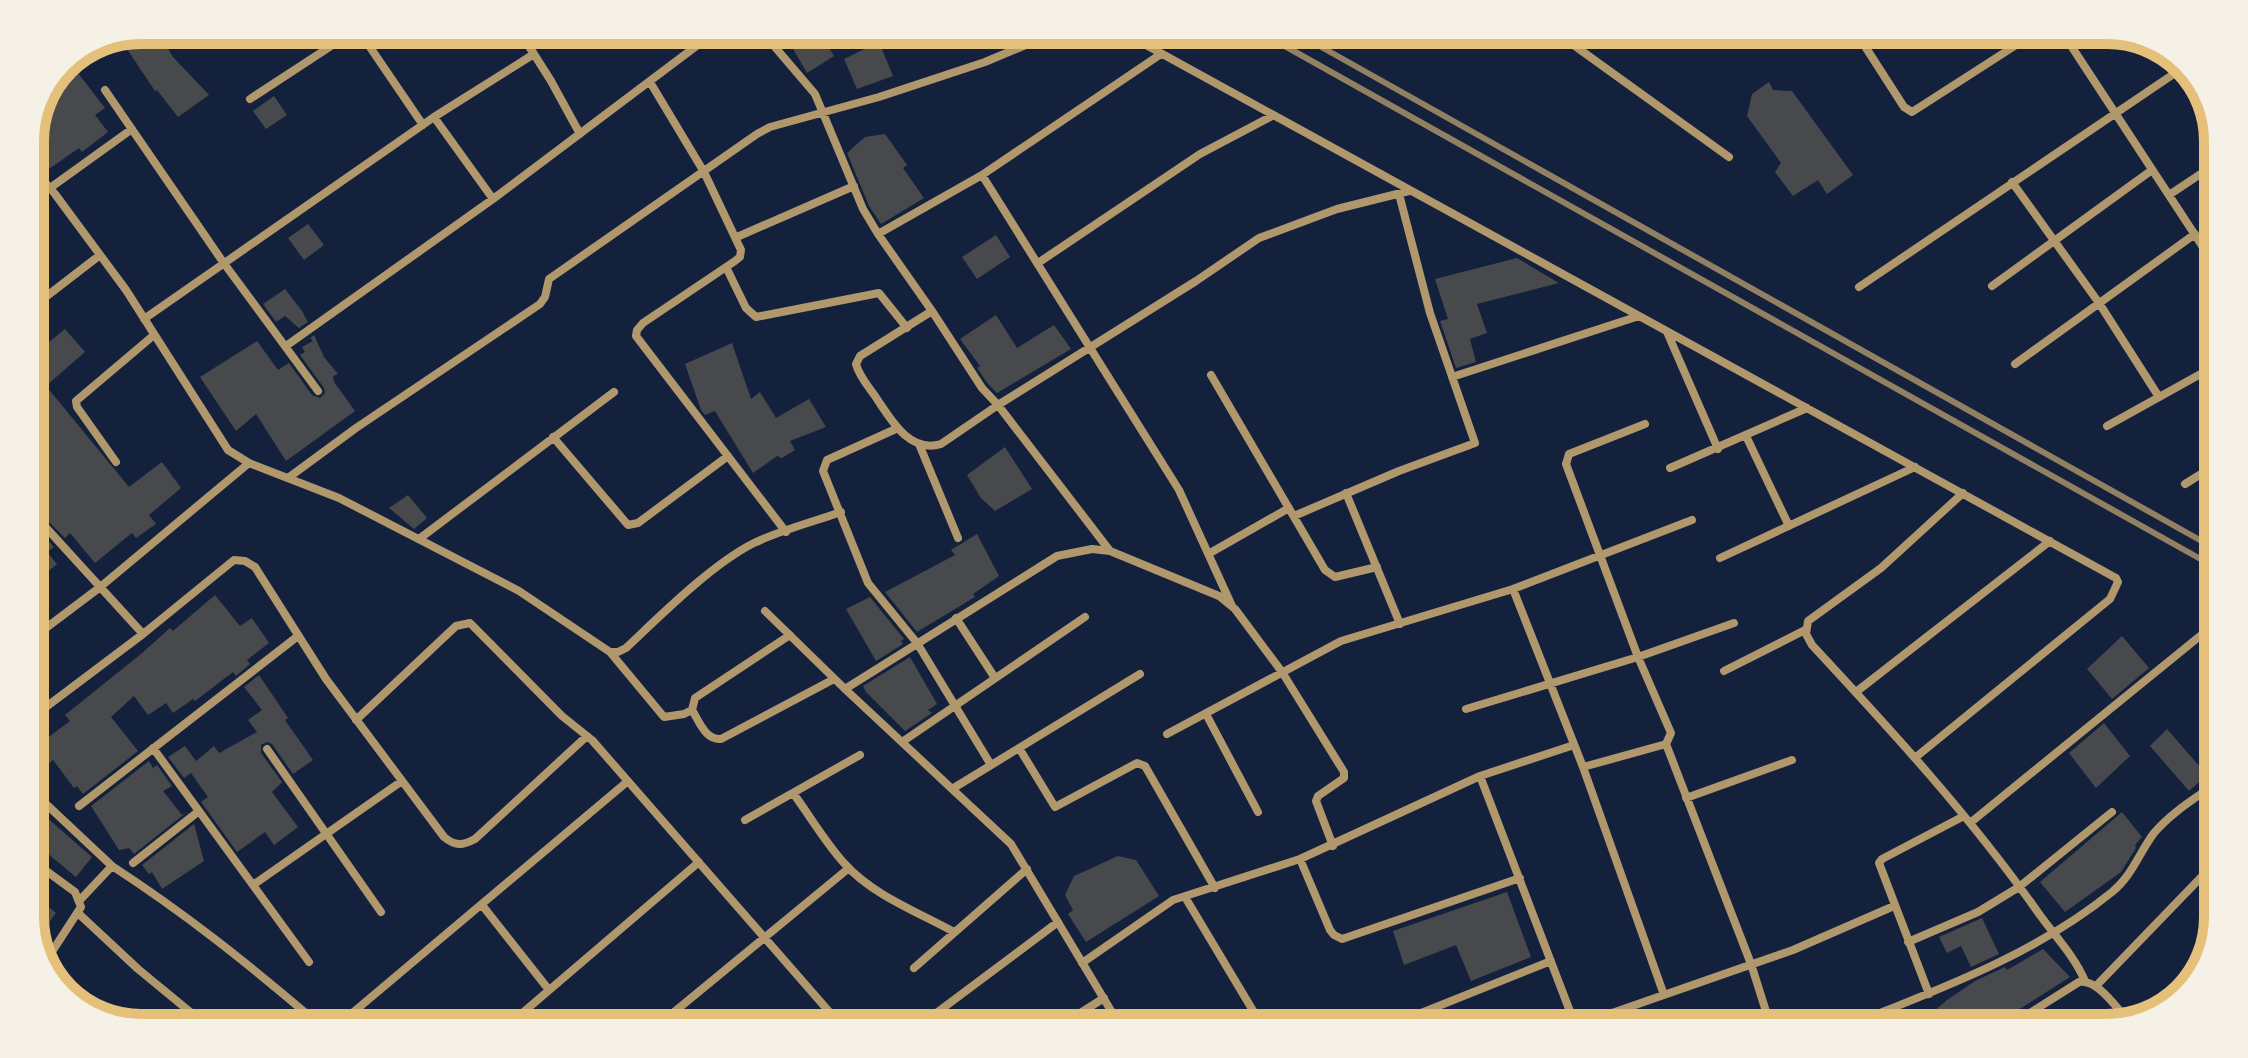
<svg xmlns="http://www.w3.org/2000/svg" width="2248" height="1058" font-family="'Fira Sans',sans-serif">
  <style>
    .building { fill: #48494c }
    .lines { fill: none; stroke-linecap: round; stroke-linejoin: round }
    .minor { stroke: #b1986c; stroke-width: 8 }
    .rail { stroke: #918062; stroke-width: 6 }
    .rim { fill: none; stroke: #e5c07b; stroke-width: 10 }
  </style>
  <rect width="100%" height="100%" fill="#14213d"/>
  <path class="building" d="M142,30H153L157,37L159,35L173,57L209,95L178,117L157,90L155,91L123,43Z
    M805,33H820L834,56L807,73L789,42Z
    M879,42L893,76L857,89L844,59Z
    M68,60L105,108L95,115L108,132L82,152L79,148L46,171L30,150V134L63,62Z
    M1769,82L1773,90L1792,91L1853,175L1827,194L1818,180L1793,196L1775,172L1781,163L1747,116L1752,94Z
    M274,96L287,115L266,129L253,111Z
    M885,134L907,165L903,168L924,198L881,224L869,206L847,153L865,137Z
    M308,224L324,245L304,260L288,238Z
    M996,235L1010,257L977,279L962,257Z
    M1517,258L1559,283L1477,304L1487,333L1470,339L1476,362L1456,368L1440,321L1448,319L1435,279Z
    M285,289L302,311L308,322L299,328L285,316L276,322L263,304Z
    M996,315L1017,348L1054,325L1071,349L997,393L988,384L977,368L980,366L960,339Z
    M65,329L85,352L46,386L129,487L162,462L181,488L149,515L156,524L136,538L132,533L95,563L70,533L65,538L30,503V358Z
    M314,335L324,357L338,374L333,376L334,382L355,411L286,461L256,414L236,431L200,377L257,341L278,370L289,363L312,395L320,398L325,393L324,388L300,355L305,352L302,347L313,341L310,338Z
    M732,343L751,399L760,392L776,418L809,399L826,427L790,441L795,450L782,458L777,456L753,473L715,411L705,415L701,410L685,364Z
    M1005,447L1032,489L995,511L981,498L967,475Z
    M408,495L427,518L414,529L389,508Z
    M30,521L54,547L47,552L57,564L30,587Z
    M977,534L999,576L973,594L975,597L917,632L885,592L955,555L951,550Z
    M215,595L240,626L252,618L269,643L247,660L250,664L236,676L233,672L195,701L193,699L173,713L166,703L148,715L134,696L111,717L138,751L83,794L77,786L74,788L53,760L30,780V751L70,721L65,715L141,654L170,628L173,631Z
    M870,597L904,639L901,641L903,644L876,661L846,609Z
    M2122,636L2149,668L2112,699L2087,669Z
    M910,657L937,704L928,710L932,713L905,731L866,692L863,686Z
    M259,675L288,718L285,720L313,760L293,774L272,744L267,742L261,745V753L282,782L272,792L298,827L274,845L265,832L237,852L201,802L208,797L191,773L184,778L168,757L185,746L196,761L214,746L219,753L257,732L248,720L262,710L244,687Z
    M2104,723L2130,756L2096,788L2069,753Z
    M2167,729L2207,775L2189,791L2150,746Z
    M149,761L153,768L157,765L172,786L163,791L182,815L187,812L134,854L129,848L119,850L91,806Z
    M30,803L92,857L76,877L30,839Z
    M2122,812L2142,837L2135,845L2136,848L2121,872L2065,912L2040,882Z
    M194,824L204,861L162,889L152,872L149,874L142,865Z
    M1118,856L1136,860L1159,896L1086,942L1068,914L1073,910L1065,895L1074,876Z
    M30,892L56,913L36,940L30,925Z
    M1507,892L1531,957L1471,981L1456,945L1404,965L1393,931Z
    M1982,918L1999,954L1971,967L1961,946L1947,953L1939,937Z
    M2043,949L2070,977L2015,1012L2013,1011L1987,1027H1915L1947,1000L1975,981L2005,967L2007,970Z"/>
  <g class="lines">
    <path class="minor" d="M359,31L423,125
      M520,32L551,81L580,134
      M763,33L815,94L863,209L878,234L932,311L982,388L998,405L1110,551
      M1126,34L2116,578L2118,582L2110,599L1916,757
      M1561,36L1729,157
      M1659,37L1665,41
      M1859,37L1904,107L1912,112L2027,38
      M2066,38L2216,267
      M650,82L704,172L741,250L740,257L735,261L643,323L637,330L636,336L786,532
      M105,90L223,262L318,391
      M250,99L354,31
      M434,117L493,199
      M30,165L55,194L126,290L228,450L249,463L339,498L519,591L610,652H618L626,648C661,615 712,564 754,543C781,530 813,522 841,512
      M982,175L1179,490L1232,606
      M2012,182L2099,303L2159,397
      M50,188L132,129
      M2169,195L2217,163
      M878,234L982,175L1161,54
      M737,237L854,186
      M1038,263L1200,154L1272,116
      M726,267L746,308L756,317L879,293L907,328
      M1992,286L2152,170
      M1859,287L2184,67
      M30,309L100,255
      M932,311L860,356L856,364C859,376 868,386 875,396C890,418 909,454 941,444L998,405L1196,281L1259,238L1337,209L1409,191
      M144,319L434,117L534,54
      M1667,332L1718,449
      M286,346L493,199L715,32
      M2015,364L2195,234
      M1211,375L1325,570L1335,577L1377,567
      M1452,377L1639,316
      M1645,424L1569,454L1566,464L1638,657L1671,733L1666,744L1751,964L1771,1027
      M2107,426L2215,366
      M898,428L827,460L823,471L868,583L917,643L991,765
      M1746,436L1789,526
      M553,437L628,525L638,523L728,456
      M919,444L958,538
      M116,462L77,407L76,401L154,335
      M1670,468L1807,408
      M288,478L356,428L540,304L545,297L549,279L757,134L770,127L879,97L985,62L1052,34
      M2185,484L2214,466
      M1346,493L1400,624
      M1963,493L1881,568L1808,621L1806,634L1812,645C1891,730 1970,816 2037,911C2053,934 2074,955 2085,981
      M30,510L143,634
      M1294,516L1399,471L1475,443L1430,313L1399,194
      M419,539L614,392
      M1210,553L1289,508
      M1720,558L1915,467
      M1513,589L1583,767L1664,995
      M765,611L845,689L1011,844L1119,1024
      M956,618L995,678
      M790,635L695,698L692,710C699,721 705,740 721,739L834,679
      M30,640L99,588L249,463
      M610,652L664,717L684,714L692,710
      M1724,671L1805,630
      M845,689L1057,556L1092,549L1110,551L1219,596L1235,609L1282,672L1344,772V778L1318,796L1316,801L1333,846
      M30,691L43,708
      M1856,692L2050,541
      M1466,709L1638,657L1734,623
      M1206,714L1258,812
      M30,719L143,634L234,560L245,561L255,567L326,679L444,837C455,846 462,846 475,839L587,736
      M356,720L456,626L470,623L562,716L592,740L839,1023
      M1167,734L1341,641L1513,589L1692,520
      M902,742L1085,617
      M153,748L309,962
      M1019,748L1055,807L1137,763L1145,766L1215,888
      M267,749L381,912
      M1583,767L1666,744
      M1480,776L1571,1014L1579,1021L1592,1020L1793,950L1894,906
      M30,789L112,866
      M952,789L1140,674
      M793,793C810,816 825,842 844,863C872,895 918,912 954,932
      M1686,798L1792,760
      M79,806L298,636
      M745,820L860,755
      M1970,823L2200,636
      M30,859L75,892L81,907L44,964
      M1300,859L1330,930L1334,935L1342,939L1520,878
      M133,863L199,811
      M253,885L402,781
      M1185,897L1261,1024
      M80,900L112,866C186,914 247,963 314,1020
      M482,905L549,990
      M79,914L138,969L200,1020
      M1908,942L1978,912L2019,887L2112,812
      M1082,963L1173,900L1300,859L1480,776L1574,745
      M914,968L1027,869
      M2096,986L2210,868
      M1929,994L1879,863L1882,859L1964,816
      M527,1009L537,1021
      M344,1020L628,781
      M513,1021L699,862
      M662,1022L849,868
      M923,1023L1058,922
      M1063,1024L1104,998
      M1391,1025L1551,961
      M1845,1027C1937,990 2035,955 2112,892C2132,876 2139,853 2154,833C2170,814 2191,801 2211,787
      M2006,1028L2079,982C2098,979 2116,1008 2129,1021"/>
    <path class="rail" d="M1265,35L2213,566
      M1300,35L2214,548"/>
  </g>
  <path d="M0 0H2248V1058H0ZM141 44H2107A97 97 0 0 1 2204 141V917A97 97 0 0 1 2107 1014H141A97 97 0 0 1 44 917V141A97 97 0 0 1 141 44Z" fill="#f6f1e7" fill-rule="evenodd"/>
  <path class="rim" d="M141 44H2107A97 97 0 0 1 2204 141V917A97 97 0 0 1 2107 1014H141A97 97 0 0 1 44 917V141A97 97 0 0 1 141 44Z"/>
</svg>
